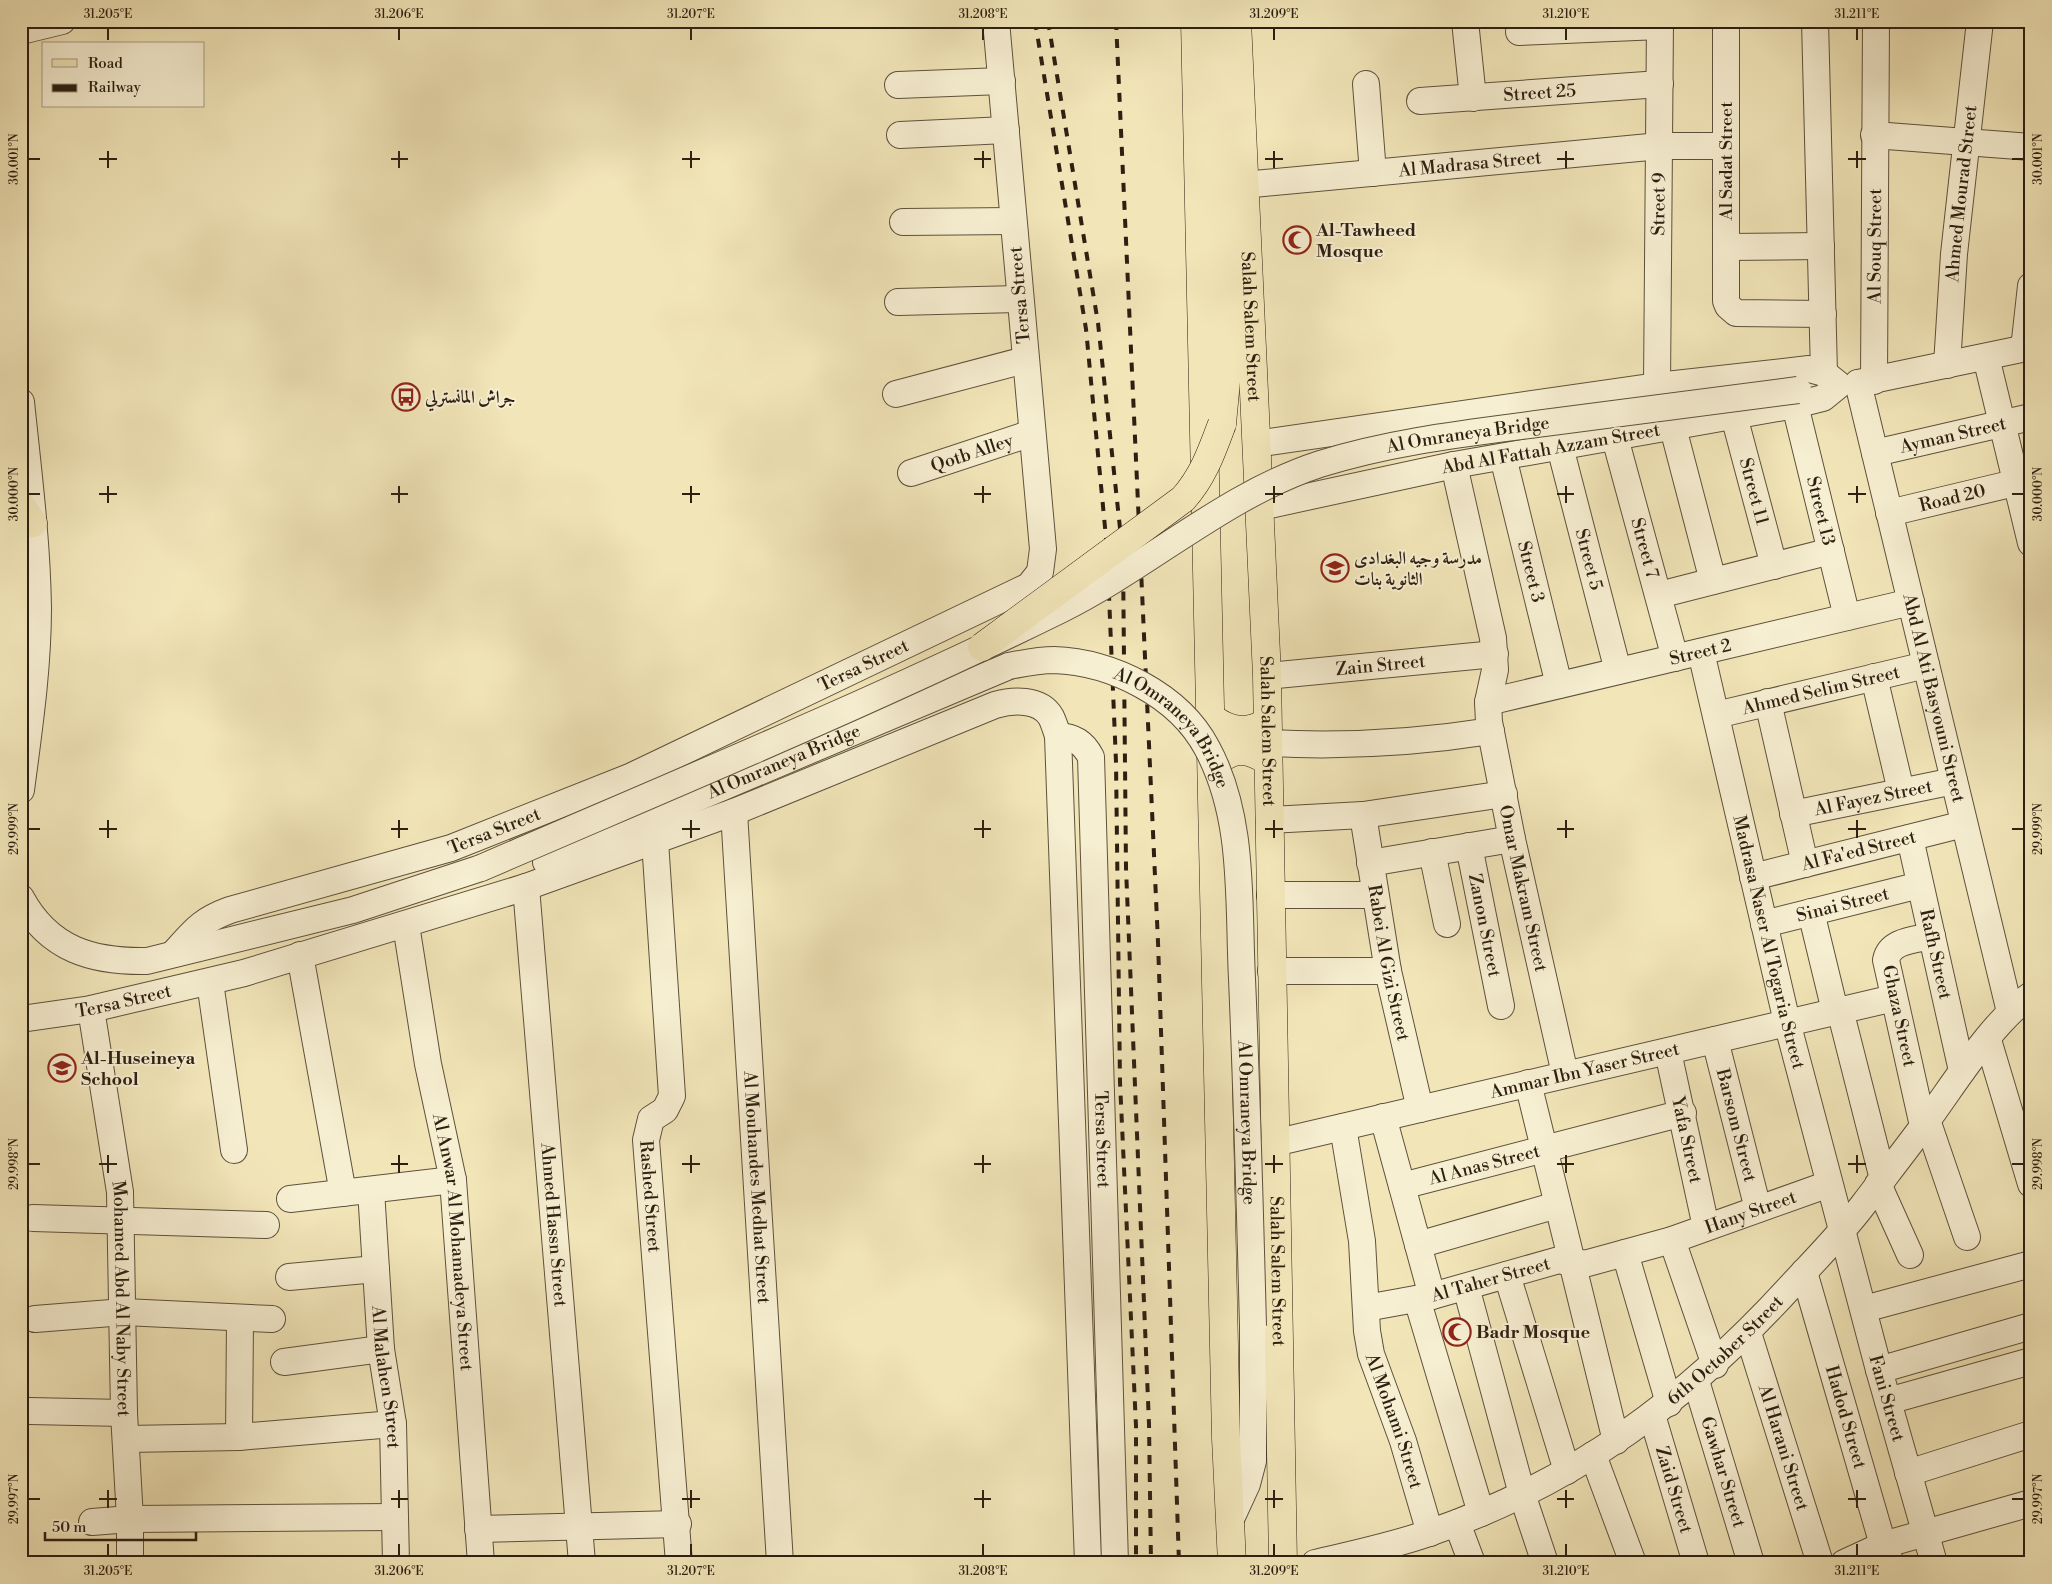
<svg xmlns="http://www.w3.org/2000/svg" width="2052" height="1584" font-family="'Libre Bodoni',Amiri,serif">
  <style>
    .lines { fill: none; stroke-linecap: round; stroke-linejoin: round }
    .minor-casing { stroke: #5e513c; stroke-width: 28 }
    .major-casing { stroke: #2d1f12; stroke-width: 29 }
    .highway-casing { stroke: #2d1f12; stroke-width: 29 }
    .minor { stroke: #f7efd2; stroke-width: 26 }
    .major { stroke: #f2e6b9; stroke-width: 28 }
    .highway { stroke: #f2e6b9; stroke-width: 28 }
    .rail { stroke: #2d1f12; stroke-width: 4; stroke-dasharray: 9 9; stroke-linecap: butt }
    .minor-bridge-casing { stroke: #5e513c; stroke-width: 28; stroke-linecap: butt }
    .highway-bridge-casing { stroke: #2d1f12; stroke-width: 29; stroke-linecap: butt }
    .minor-bridge { stroke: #f7efd2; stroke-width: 26 }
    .highway-bridge { stroke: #f2e6b9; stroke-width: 28 }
    .ticks { fill: none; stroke: #2d1f12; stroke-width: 2 }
    .labels { text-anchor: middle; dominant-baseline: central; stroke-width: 4; stroke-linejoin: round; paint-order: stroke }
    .street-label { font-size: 18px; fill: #2d1f12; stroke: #f7efd2 }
    .poi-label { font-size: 18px; font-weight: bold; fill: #2d1f12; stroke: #f7efd2; text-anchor: start }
    .neatline { fill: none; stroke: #2d1f12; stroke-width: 2 }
    .ticks-label { font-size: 12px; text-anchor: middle; fill: #2d1f12 }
  </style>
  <rect width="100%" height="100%" fill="#f2e6b9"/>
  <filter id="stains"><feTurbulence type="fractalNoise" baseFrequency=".004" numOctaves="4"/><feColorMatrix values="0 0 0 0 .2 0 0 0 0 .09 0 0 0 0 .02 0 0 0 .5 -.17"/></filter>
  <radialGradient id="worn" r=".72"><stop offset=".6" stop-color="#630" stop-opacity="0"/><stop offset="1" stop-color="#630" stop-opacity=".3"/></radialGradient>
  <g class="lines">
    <g class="minor-casing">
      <g id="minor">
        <path d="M1465,21L1473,98"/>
        <path d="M1726,21V301L1728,306L1736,313L1823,314"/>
        <path d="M1815,21L1824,373"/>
        <path d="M21,31L62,21"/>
        <path d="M1519,32L1660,26"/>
        <path d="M1366,84L1373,173"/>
        <path d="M898,85L1002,81"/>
        <path id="s1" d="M1420,101L1660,84"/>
        <path d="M900,135L1006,130"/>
        <path d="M1874,135L2031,147"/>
        <path id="s2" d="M1243,185L1660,146H1726"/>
        <path d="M903,222L1013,221"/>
        <path d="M1726,247L1821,246"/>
        <path d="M898,302L1020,299"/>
        <path d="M2024,349L2031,286"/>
        <path d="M1986,357L2031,543"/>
        <path id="s3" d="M1947,365L1954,254L1980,21"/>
        <path id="s4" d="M1874,381L1876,21"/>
        <path id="s5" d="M1858,383L2010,1012"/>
        <path d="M1858,383L2031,347"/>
        <path id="s6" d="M1657,386L1660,21"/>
        <path d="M896,394L1025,360"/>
        <path d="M21,402C28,470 37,539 38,608C38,669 29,729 21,790"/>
        <path id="s7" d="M1795,405L1847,617"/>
        <path id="s8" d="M1734,416L1774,566"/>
        <path d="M1673,428L1713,581"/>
        <path id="s9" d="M1615,438L1675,658"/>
        <path d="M1256,444L1657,386L1809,369L1824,373L1839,385L1823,398L1795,405L1454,465L1260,507"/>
        <path id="s10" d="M1560,447L1618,671"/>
        <path id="s11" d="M1875,453L2031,417"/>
        <path id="s12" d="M1503,457L1559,685"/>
        <path id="s13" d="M1454,465L1493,638L1495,670L1488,702L1489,722L1512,839L1565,1074"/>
        <path id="s14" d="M911,473L1032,433"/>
        <path id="s15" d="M1889,513L2031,479"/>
        <path d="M1659,595L1831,551"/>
        <path id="s16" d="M1701,652L1787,1022L1879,1370L1934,1563"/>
        <path id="s17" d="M1267,676L1495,654"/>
        <path d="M1874,677L1901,791"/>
        <path id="s18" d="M1488,702L1911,602"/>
        <path d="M1768,702L1805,864"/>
        <path id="s19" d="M1716,715L1926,665"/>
        <path id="s20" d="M1058,736C1074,737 1083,742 1091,757L1115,1563"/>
        <path d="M1268,743C1345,747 1415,743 1491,731"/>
        <path id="s21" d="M734,812L780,1563"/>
        <path id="s22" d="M1793,814L1954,781"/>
        <path id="s23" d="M1363,815L1388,971L1420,1109"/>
        <path d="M1269,820L1363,815L1504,794"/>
        <path id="s24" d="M1910,838L1962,1071"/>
        <path id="s25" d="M655,841L672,1096L665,1110L651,1119L646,1140L679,1563"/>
        <path id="s26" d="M1469,846L1501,1006"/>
        <path d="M1432,852L1447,924"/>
        <path id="s27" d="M546,862L1009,666"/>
        <path d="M1370,863L1512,839"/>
        <path id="s28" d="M1753,877L1964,824"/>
        <path id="s29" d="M526,887L582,1563"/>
        <path d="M1270,895H1374"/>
        <path d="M21,898C49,950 93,962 147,961L353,910L481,868"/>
        <path d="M1811,912L1835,1011"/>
        <path id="s30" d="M1764,924L1920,885"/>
        <path id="s31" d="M406,925L428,1064L453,1180L481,1563"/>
        <path id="s32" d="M173,954C194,931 200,921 230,910L451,848L632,776L1029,586L1040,572L1043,549L996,21"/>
        <path d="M300,955L343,1193"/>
        <path d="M1271,971H1388"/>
        <path d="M210,982L234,1150"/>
        <path id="s33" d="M91,1009L120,1192L124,1413L130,1519V1563"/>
        <path d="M1840,1010L1883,1179"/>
        <path id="s34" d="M21,1019L91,1009L244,973L526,887L734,812L995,705C1012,700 1040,698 1051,717C1054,723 1056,730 1058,736L1088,1563"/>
        <path id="s35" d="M1715,1040L1758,1209"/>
        <path d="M1988,1040L2031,1184"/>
        <path id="s36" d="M1668,1052L1706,1227"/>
        <path d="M1528,1083L1616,1441"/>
        <path d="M1383,1117L1432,1296"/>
        <path d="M1927,1120L1967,1237"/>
        <path d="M1923,1126L1886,960C1890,940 1915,940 1932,936"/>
        <path id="s37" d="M1343,1127L1362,1241L1367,1331L1371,1354L1403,1441L1430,1533"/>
        <path id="s38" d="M1274,1143L1894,998"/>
        <path d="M1878,1184L1910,1255"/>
        <path id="s39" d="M1402,1186L1683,1113"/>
        <path id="s40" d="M371,1190L381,1349L393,1424L396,1563"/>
        <path d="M290,1199L453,1180"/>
        <path d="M33,1218L266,1225"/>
        <path d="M1672,1240L1715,1365"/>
        <path d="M1418,1245L1557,1205"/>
        <path d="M1625,1253L1669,1403"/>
        <path id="s41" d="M1804,1272L1883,1545L1891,1563"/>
        <path d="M1507,1275L1567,1471"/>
        <path d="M289,1277L376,1269"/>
        <path d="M1466,1287L1522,1494L1545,1563"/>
        <path d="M1417,1299L1481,1513"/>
        <path id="s42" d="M1366,1308L1432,1296L1559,1260L1576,1264L1588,1263L1672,1240L1829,1184"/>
        <path d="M1864,1309L2031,1264"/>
        <path d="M35,1319L124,1312L272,1319"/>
        <path id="s43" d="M1748,1333L1820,1563"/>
        <path d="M284,1362L381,1349"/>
        <path d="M1879,1370L2031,1326"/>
        <path id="s44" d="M1696,1381L1751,1563"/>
        <path d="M1888,1401L2031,1361"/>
        <path d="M29,1411L124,1413"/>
        <path id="s45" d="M1652,1415L1696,1563"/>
        <path d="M239,1437L240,1319"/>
        <path d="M127,1439L239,1437L393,1424"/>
        <path d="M1593,1455L1633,1563"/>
        <path d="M1908,1473L2031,1434"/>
        <path d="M1230,1521L1247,1484L1253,1461V1326"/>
        <path d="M92,1522L130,1519L394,1517"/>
        <path d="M1457,1523L1472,1563"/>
        <path d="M478,1529L678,1524"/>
        <path id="s46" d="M1315,1563C1353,1554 1392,1546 1429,1533C1575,1483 1688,1399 1791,1286C1816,1259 1841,1234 1863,1205C1885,1176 1908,1147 1929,1118C1956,1081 1993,1021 2031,995"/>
        <path d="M1844,1563L1883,1545L2031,1503"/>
      </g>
    </g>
    <g class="major-casing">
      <path id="major" d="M21,506L33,523"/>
    </g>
    <g class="highway-casing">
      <g id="highway">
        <path d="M1195,21L1226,1438L1232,1563"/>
        <path d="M1216,21L1227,370L1222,424"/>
        <path id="s47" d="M1237,21L1267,676L1283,1563"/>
        <path d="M1212,718C1230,732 1248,734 1267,722"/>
        <path d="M1213,765C1233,747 1246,747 1268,761"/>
      </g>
    </g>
    <use href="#minor" class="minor"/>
    <use href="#major" class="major"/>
    <use href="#highway" class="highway"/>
    <path class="rail" d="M1035,21L1086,329L1107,548L1116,762L1120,1082L1136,1426V1563
      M1048,21L1098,323L1123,556L1126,868L1149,1424L1151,1563
      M1116,21L1158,942L1179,1563"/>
    <g class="minor-bridge-casing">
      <g id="minor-bridge">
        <path id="s48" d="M1009,666C1024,663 1039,660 1054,660C1112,662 1179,695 1207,748C1245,818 1238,902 1242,979C1247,1095 1250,1211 1253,1326"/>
        <path id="s49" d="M481,868C675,784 871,703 1060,610C1149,566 1225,495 1320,464C1393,441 1469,433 1544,423C1629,412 1714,401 1798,390"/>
      </g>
    </g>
    <g class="highway-bridge-casing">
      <path id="highway-bridge" d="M982,647L1183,499C1203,477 1212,451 1222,424"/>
    </g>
    <use href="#minor-bridge" class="minor-bridge"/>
    <use href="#highway-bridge" class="highway-bridge"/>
  </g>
  <path class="ticks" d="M108,28V40M399,28V40M691,28V40M983,28V40M1274,28V40M1566,28V40M1857,28V40M108,151V168M399,151V168M691,151V168M983,151V168M1274,151V168M1566,151V168M1857,151V168M28,159H40M99,159H117M391,159H408M682,159H700M974,159H991M1265,159H1283M1557,159H1574M1848,159H1866M2012,159H2024M108,486V503M399,486V503M691,486V503M983,486V503M1274,486V503M1566,486V503M1857,486V503M28,494H40M99,494H117M391,494H408M682,494H700M974,494H991M1265,494H1283M1557,494H1574M1848,494H1866M2012,494H2024M108,820V838M399,820V838M691,820V838M983,820V838M1274,820V838M1566,820V838M1857,820V838M28,829H40M99,829H117M391,829H408M682,829H700M974,829H991M1265,829H1283M1557,829H1574M1848,829H1866M2012,829H2024M108,1155V1173M399,1155V1173M691,1155V1173M983,1155V1173M1274,1155V1173M1566,1155V1173M1857,1155V1173M28,1164H40M99,1164H117M391,1164H408M682,1164H700M974,1164H991M1265,1164H1283M1557,1164H1574M1848,1164H1866M2012,1164H2024M108,1490V1508M399,1490V1508M691,1490V1508M983,1490V1508M1274,1490V1508M1566,1490V1508M1857,1490V1508M28,1499H40M99,1499H117M391,1499H408M682,1499H700M974,1499H991M1265,1499H1283M1557,1499H1574M1848,1499H1866M2012,1499H2024M108,1544V1556M399,1544V1556M691,1544V1556M983,1544V1556M1274,1544V1556M1566,1544V1556M1857,1544V1556"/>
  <defs>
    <g id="mosque-ring" transform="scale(1.4375)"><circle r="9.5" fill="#f7efd2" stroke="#8f2418" stroke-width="1.5"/><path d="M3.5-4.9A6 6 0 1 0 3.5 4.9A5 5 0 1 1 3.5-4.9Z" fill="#8f2418"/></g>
    <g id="bus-ring" transform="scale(1.4375)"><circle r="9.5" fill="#f7efd2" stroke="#8f2418" stroke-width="1.5"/><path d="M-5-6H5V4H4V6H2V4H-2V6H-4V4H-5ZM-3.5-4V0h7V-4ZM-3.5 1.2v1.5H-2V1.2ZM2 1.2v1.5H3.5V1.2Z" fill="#8f2418"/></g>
    <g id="school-ring" transform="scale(1.4375)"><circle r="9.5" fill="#f7efd2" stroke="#8f2418" stroke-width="1.5"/><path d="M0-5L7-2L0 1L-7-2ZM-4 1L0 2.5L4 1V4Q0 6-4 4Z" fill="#8f2418"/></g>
  </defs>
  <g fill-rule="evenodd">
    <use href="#mosque-ring" x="1297" y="240"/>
    <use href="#bus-ring" x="406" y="397"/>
    <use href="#school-ring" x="1335" y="568"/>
    <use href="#school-ring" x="62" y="1068"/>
    <use href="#mosque-ring" x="1457" y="1332"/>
  </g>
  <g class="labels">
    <g class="street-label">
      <text stroke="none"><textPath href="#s1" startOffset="120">Street 25</textPath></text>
      <text transform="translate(1726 161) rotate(-90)">Al Sadat Street</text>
      <text stroke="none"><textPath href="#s2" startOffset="228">Al Madrasa Street</textPath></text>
      <text stroke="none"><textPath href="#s3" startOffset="172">Ahmed Mourad Street</textPath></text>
      <text stroke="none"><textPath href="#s6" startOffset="182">Street 9</textPath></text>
      <text stroke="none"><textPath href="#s4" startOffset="135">Al Souq Street</textPath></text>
      <text transform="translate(1020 295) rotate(-95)">Tersa Street</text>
      <text stroke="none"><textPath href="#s47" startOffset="306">Salah Salem Street</textPath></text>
      <text stroke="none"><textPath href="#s49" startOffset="1084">Al Omraneya Bridge</textPath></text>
      <text stroke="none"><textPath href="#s11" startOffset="80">Ayman Street</textPath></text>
      <text transform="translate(1551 449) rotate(-10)">Abd Al Fattah Azzam Street</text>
      <text stroke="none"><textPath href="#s14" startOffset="64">Qotb Alley</textPath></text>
      <text stroke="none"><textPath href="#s8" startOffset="78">Street 11</textPath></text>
      <text stroke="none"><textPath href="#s15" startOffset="65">Road 20</textPath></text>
      <text stroke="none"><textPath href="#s7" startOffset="109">Street 13</textPath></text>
      <text stroke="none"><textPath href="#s9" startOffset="114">Street 7</textPath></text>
      <text stroke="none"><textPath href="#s10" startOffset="116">Street 5</textPath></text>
      <text stroke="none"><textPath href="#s12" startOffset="118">Street 3</textPath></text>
      <text stroke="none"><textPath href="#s18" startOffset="218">Street 2</textPath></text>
      <text stroke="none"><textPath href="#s17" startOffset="114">Zain Street</textPath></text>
      <text stroke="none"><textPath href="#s32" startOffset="754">Tersa Street</textPath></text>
      <text stroke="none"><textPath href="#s19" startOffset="108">Ahmed Selim Street</textPath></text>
      <text stroke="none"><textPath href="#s5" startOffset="324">Abd Al Ati Basyouni Street</textPath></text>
      <text stroke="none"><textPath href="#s47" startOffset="711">Salah Salem Street</textPath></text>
      <text stroke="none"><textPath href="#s48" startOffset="190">Al Omraneya Bridge</textPath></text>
      <text stroke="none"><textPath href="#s27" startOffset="258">Al Omraneya Bridge</textPath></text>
      <text stroke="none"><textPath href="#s22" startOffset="82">Al Fayez Street</textPath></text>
      <text stroke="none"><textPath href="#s32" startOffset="349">Tersa Street</textPath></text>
      <text stroke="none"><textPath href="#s28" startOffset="109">Al Fa'ed Street</textPath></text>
      <text stroke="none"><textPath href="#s13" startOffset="432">Omar Makram Street</textPath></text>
      <text stroke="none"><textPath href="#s30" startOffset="81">Sinai Street</textPath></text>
      <text stroke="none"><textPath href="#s26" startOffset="81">Zanon Street</textPath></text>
      <text stroke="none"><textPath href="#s16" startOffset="298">Madrasa Naser Al Togaria Street</textPath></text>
      <text stroke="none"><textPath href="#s24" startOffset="119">Rafh Street</textPath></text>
      <text stroke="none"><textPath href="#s23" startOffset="150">Rabei Al Gizi Street</textPath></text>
      <text stroke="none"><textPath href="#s34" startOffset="104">Tersa Street</textPath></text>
      <text transform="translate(1899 1016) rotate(78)">Ghaza Street</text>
      <text stroke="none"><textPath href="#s38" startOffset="319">Ammar Ibn Yaser Street</textPath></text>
      <text stroke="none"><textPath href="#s48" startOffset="609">Al Omraneya Bridge</textPath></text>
      <text stroke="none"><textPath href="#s35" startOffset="88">Barsom Street</textPath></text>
      <text stroke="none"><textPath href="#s20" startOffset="424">Tersa Street</textPath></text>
      <text stroke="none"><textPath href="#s36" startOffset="90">Yafa Street</textPath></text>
      <text stroke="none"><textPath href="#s39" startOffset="85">Al Anas Street</textPath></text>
      <text stroke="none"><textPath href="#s21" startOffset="376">Al Mouhandes Medhat Street</textPath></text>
      <text stroke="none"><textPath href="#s25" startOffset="366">Rashed Street</textPath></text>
      <text stroke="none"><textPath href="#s42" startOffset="399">Hany Street</textPath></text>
      <text stroke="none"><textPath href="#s29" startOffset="339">Ahmed Hassn Street</textPath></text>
      <text stroke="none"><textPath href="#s31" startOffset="321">Al Anwar Al Mohamadeya Street</textPath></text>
      <text stroke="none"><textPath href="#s47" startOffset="1251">Salah Salem Street</textPath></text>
      <text stroke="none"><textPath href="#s42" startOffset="128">Al Taher Street</textPath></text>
      <text stroke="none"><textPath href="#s33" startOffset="292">Mohamed Abd Al Naby Street</textPath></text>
      <text stroke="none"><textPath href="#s46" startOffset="469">6th October Street</textPath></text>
      <text stroke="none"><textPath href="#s40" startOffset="188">Al Malahen Street</textPath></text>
      <text stroke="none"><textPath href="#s16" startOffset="769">Fani Street</textPath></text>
      <text stroke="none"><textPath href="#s41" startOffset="151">Hadod Street</textPath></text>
      <text stroke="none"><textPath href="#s37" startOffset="300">Al Mohami Street</textPath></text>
      <text stroke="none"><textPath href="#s43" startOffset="120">Al Harani Street</textPath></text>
      <text stroke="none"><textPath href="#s44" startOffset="95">Gawhar Street</textPath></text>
      <text stroke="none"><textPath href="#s45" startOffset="78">Zaid Street</textPath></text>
    </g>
    <g class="poi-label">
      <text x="1316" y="230">Al-Tawheed<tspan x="1316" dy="21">Mosque</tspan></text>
      <text x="425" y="397">جراش المانسترلي</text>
      <text x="1354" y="558">مدرسة وجيه البغدادى<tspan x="1354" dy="21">الثانوية بنات</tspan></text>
      <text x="81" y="1058">Al-Huseineya<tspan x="81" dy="21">School</tspan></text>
      <text x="1476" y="1332">Badr Mosque</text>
    </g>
  </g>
  <rect width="2052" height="1584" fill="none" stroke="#f2e6b9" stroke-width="55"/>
  <rect x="42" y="42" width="162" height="65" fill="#f7efd2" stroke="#a69c85"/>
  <rect x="52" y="59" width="25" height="8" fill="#f2e6b9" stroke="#a69c85"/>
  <text x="88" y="68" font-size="15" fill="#2d1f12">Road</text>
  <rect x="52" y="84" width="25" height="8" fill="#2d1f12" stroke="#a69c85"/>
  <text x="88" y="92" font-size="15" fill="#2d1f12">Railway</text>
  <path d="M45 1532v8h151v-8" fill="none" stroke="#2d1f12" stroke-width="2.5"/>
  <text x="52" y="1532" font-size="15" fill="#2d1f12" stroke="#f7efd2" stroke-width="4" paint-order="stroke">50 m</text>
  <rect x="28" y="28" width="1996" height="1528" class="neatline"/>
  <g class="ticks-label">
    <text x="108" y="18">31.205°E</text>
    <text x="399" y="18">31.206°E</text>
    <text x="691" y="18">31.207°E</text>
    <text x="983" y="18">31.208°E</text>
    <text x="1274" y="18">31.209°E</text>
    <text x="1566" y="18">31.210°E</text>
    <text x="1857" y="18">31.211°E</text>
    <text transform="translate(14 159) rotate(-90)" y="4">30.001°N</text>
    <text transform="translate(2038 159) rotate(-90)" y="4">30.001°N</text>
    <text transform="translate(14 494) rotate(-90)" y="4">30.000°N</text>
    <text transform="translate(2038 494) rotate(-90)" y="4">30.000°N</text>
    <text transform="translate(14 829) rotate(-90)" y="4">29.999°N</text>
    <text transform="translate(2038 829) rotate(-90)" y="4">29.999°N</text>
    <text transform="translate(14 1164) rotate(-90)" y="4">29.998°N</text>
    <text transform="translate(2038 1164) rotate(-90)" y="4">29.998°N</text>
    <text transform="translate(14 1499) rotate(-90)" y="4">29.997°N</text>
    <text transform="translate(2038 1499) rotate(-90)" y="4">29.997°N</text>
    <text x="108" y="1575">31.205°E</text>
    <text x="399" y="1575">31.206°E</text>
    <text x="691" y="1575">31.207°E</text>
    <text x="983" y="1575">31.208°E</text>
    <text x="1274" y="1575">31.209°E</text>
    <text x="1566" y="1575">31.210°E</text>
    <text x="1857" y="1575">31.211°E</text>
  </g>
  <rect width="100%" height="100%" filter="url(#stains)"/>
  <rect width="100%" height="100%" fill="url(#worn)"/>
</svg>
